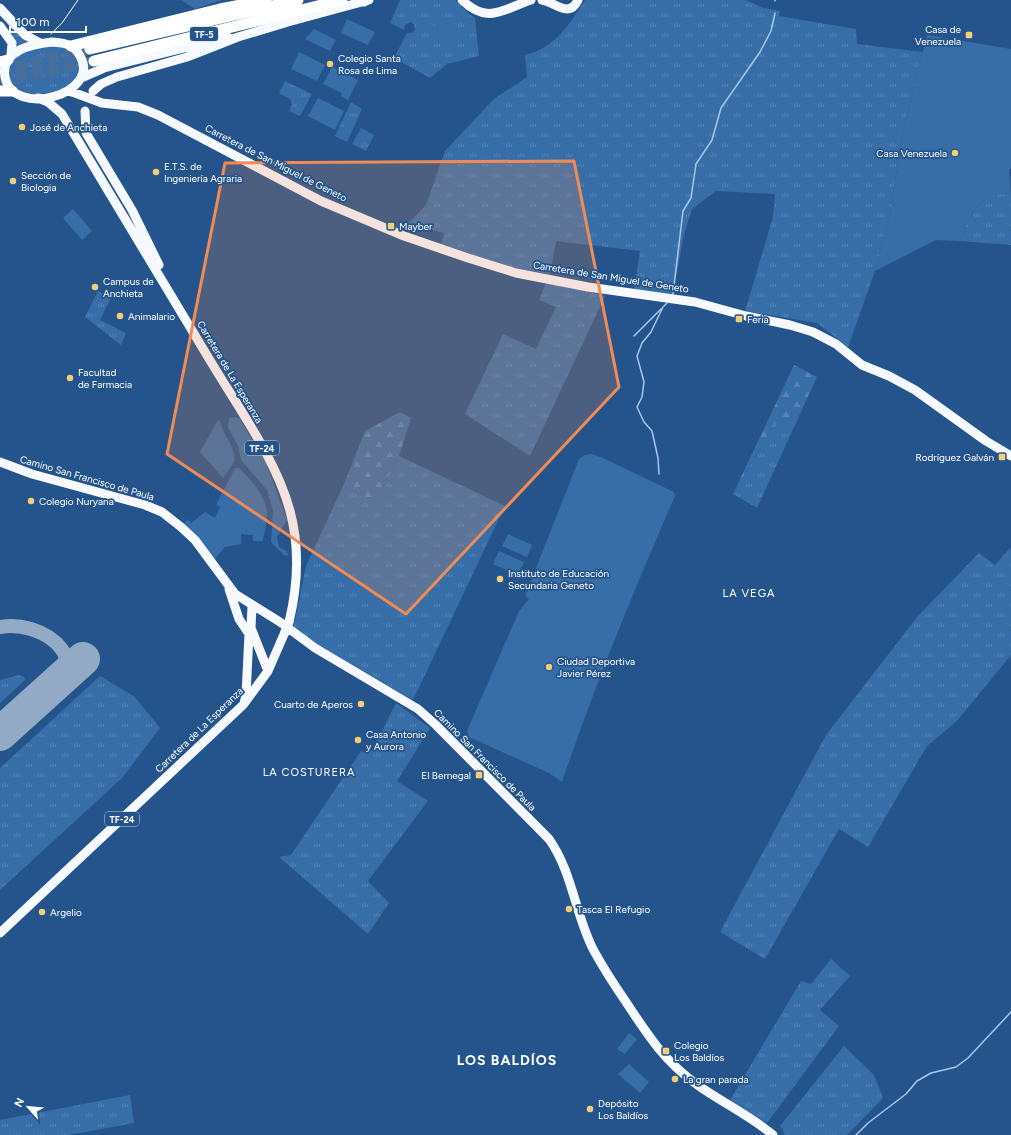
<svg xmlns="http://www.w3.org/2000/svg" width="1011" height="1135" font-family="Figtree,sans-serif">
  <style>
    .grass { fill: url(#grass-tufts) }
    .forest { fill: url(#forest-firs) }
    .garden { fill: #386ea8 }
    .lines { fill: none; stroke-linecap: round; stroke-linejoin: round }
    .stream { stroke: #a6c8eb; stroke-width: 1.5 }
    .taxiway { stroke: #92aac5; stroke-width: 14 }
    .runway { stroke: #92aac5; stroke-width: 34 }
    .highway-tunnel { stroke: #456e9c; stroke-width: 11; stroke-dasharray: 11 5.5; stroke-linecap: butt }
    .major { stroke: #f6f9fe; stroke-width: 9 }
    .highway { stroke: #fff; stroke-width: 11 }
    .tram { stroke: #fff; stroke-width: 1 }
    .major-bridge { stroke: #f6f9fe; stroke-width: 9 }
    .marked { fill: #ef8b55; fill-opacity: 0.2; stroke: #ef8b55; stroke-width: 3; stroke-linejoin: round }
    .poi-dot { fill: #f5cd76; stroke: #24548b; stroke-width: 1.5 }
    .labels { text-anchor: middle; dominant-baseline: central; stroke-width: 3.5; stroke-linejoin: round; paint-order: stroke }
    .shield { fill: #24548b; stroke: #bdccdc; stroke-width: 1 }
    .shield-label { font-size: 9px; font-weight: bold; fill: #fff }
    .poi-label { font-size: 10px; fill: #fff; stroke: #24548b; text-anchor: start }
    .street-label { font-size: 10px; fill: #fff; stroke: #24548b }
    .neighbourhood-label { font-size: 11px; letter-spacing: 1px; fill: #fff; stroke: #24548b }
    .district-label { font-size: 14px; font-weight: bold; letter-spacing: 1px; fill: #fff; stroke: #24548b }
  </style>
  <defs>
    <pattern id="grass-tufts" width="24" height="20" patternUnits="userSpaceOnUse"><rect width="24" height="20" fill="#386ea8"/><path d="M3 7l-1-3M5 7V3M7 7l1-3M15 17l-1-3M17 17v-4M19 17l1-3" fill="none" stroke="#5684b5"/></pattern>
    <pattern id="forest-firs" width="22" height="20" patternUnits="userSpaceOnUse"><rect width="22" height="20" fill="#386ea8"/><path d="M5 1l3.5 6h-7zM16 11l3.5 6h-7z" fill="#5684b5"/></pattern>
  </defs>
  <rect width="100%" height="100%" fill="#24548b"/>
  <path class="grass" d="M400,0H455L469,14L475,18L479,56L447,64L430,78L394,58L407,33H412L415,29L414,24L410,22L405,25L404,30L390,23Z
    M585,0H746L763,8L780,11L779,16L856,29L857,44L923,52L902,137L890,213L875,271L848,347L817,323L745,311L773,217L775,194L716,191L692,209L684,235L673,294L634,290L640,251L556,241L550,274L512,268L441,244L444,233L408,224L426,205L445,151L494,99L527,77L525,55C555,48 569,25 585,0Z
    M14,27L31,41L15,48L10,33Z
    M49,46C62,46 82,51 79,68C78,71 78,75 77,77C69,92 44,95 29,94C14,92 0,70 15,58C25,50 37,49 49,46Z
    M285,81L312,94L300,116L289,111L292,104L290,99L279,93Z
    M351,102L362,109L347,142L335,136Z
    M361,128L374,135L366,151L352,144Z
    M1011,193V245L960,241C966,225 974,202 992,195C998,193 1005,194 1011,193Z
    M547,280L605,296L530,456L465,414L503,334L536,349L556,307L539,300Z
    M98,291L111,298L100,320L126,333L121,345L85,317Z
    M778,419L794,427L757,508L733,494Z
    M399,456L505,506L413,700L293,631L306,566L344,484L366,498L379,496Z
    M1011,547V655L957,721L927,746L868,847L839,829L765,959L720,932L826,735L918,616L979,553L995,565Z
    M19,675L24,677L25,680L0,703V680Z
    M100,676L135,697L160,728L122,778L0,890V768Z
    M396,703L430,728L397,781L428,801L368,881L389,903L368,934L279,857L291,855L361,751L367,754L373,749Z
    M831,959L850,976L820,1010L839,1026L767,1123L730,1100L801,981L811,984Z
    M844,1046L874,1075L883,1098L847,1135H785L780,1126Z
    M130,1095L134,1123L69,1135H0V1120Z"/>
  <path class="forest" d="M794,365L817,377L794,427L778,419L733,494Z
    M400,412L411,418L399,456L379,496L366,498L344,484L365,431Z"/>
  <path class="garden" d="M181,0H222L195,9Z
    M442,17L459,32L449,42L433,27Z
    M347,19L375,32L368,45L341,33Z
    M314,29L336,40L330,51L305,39Z
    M927,35L1011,49V168L1009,171L1011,193C1005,194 998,193 992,195C974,202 966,225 960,241L936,240L875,271L890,213L902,137Z
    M299,52L325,65L317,81L291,69Z
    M332,67L358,80L348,100L341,96L342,93L323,84Z
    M318,98L344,111L335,130L308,116Z
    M73,209L92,231L82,240L63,218Z
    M234,417L239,418L266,463L287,520L277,537L279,547L287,551L288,556L284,555L271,542L273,511L267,490L241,460L238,446L228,427L229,418Z
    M218,420L220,421C222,435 236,446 234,461C233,466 226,473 223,478L200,452Z
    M591,454L603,458L674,492L675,496C634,590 595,685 562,782L549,773L469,737L467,731L519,611L529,599L525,596L579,459L585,455Z
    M235,468H239C251,480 268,497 267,516C267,524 264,533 263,541H253V535L241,534V544L225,547L214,560L184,524L188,519L191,523L205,512L215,518L220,507L216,505Z
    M508,534L532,545L527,557L502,546Z
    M499,551L524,562L518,575L493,564Z
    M629,1033L637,1039L625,1054L617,1049Z
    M629,1064L649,1082L640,1093L618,1074Z"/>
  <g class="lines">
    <path class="stream" d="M775,1V0
      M673,294L683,211L691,198L696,164L712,140L721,108L760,52L771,31L775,13
      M634,336L661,309
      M659,474L658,458L652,431L644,422L637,407L642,397L644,382L637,356L642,343L651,332L663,307L667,303
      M856,1135L868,1123L906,1094L917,1081L931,1073L956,1067L968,1058L1011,1012"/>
    <path class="taxiway" d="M0,627C11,625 21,626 31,629C54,636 80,658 59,681"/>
    <path class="runway" d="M0,734L83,659"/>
    <path class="highway-tunnel" d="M0,71L90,49
      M0,82L94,61"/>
    <path class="major" d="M462,0C488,25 503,9 531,0
      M542,0C555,2 569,19 578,0
      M0,8L25,35L40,43
      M0,26L12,43L11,55
      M52,42C65,43 74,44 80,56C102,94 13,119 5,77C0,50 33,44 52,42Z
      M81,78L104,68L228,37
      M67,91L75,93L102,103L138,107L158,115L321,201L404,236L468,258L516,273L588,287L695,302L746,316L790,325L813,332L836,344L862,365L889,376L915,390L986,441L1011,456
      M93,91L101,84L117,77L187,57L238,37L288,22L369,0
      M38,98L48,102L62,114C112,197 162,280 211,362C238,407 277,461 290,511C300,548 298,585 289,622
      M85,111L86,133L132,210L159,265
      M0,462L32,474L145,505L162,512L181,527L195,540L235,594L280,622L315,648L418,709L436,725L549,839C573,873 575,915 594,951C604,969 615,986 626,1002C649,1037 665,1062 699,1086C723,1103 751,1116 773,1135
      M229,589L239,619L249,634L246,695L244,703
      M252,606L251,628L268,671
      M0,933L243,705L268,671L285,632"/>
    <path class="highway" d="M364,1L365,0
      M71,46L220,9L266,0
      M90,49L298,0
      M94,61L342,0
      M0,62L8,60
      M0,91H12"/>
    <path class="tram" d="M0,15L13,29
      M51,34L62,23L78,0"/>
    <path class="major-bridge" d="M285,632L289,622"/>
  </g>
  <path class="marked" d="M574,161L619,387L406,614L167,454L225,163Z"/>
  <g class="poi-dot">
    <rect x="965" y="31" width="8" height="8" rx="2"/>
    <circle cx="330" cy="64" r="4"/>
    <circle cx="22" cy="127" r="4"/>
    <circle cx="955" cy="153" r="4"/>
    <circle cx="156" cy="172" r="4"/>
    <circle cx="13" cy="181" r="4"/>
    <rect x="387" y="222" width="8" height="8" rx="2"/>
    <circle cx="95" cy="287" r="4"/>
    <circle cx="120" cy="316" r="4"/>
    <rect x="735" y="315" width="8" height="8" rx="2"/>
    <circle cx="70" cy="378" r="4"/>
    <rect x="998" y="453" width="8" height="8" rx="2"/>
    <circle cx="31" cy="501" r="4"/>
    <circle cx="500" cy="579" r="4"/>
    <circle cx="549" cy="667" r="4"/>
    <circle cx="361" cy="704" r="4"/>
    <circle cx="358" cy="740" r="4"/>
    <rect x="475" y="771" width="8" height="8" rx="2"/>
    <circle cx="569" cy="909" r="4"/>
    <circle cx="42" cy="912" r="4"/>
    <rect x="662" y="1047" width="8" height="8" rx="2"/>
    <circle cx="675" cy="1079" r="4"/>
    <circle cx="590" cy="1109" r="4"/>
  </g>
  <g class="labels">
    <g class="shield">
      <rect x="190" y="27" width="28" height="14" rx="3"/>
      <rect x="245" y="441" width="34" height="14" rx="3"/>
      <rect x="105" y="812" width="34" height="14" rx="3"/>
    </g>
    <g class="shield-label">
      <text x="204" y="34">TF-5</text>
      <text x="262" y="448">TF-24</text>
      <text x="122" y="819">TF-24</text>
    </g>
    <g class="poi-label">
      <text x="961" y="29" text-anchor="end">Casa de<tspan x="961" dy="12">Venezuela</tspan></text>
      <text x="338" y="58">Colegio Santa<tspan x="338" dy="12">Rosa de Lima</tspan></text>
      <text x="30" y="127">José de Anchieta</text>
      <text x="947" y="153" text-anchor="end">Casa Venezuela</text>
      <text x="164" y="166">E.T.S. de<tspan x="164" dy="12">Ingeniería Agraria</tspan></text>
      <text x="21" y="175">Sección de<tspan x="21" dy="12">Biologia</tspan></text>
      <text x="399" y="226">Mayber</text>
      <text x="103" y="281">Campus de<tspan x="103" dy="12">Anchieta</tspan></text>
      <text x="128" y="316">Animalario</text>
      <text x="747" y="319">Feria</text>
      <text x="78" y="372">Facultad<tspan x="78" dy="12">de Farmacia</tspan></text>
      <text x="994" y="457" text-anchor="end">Rodríguez Galván</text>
      <text x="39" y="501">Colegio Nuryana</text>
      <text x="508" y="573">Instituto de Educación<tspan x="508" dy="12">Secundaria Geneto</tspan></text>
      <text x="557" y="661">Ciudad Deportiva<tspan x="557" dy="12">Javier Pérez</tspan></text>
      <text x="353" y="704" text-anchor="end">Cuarto de Aperos</text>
      <text x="366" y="734">Casa Antonio<tspan x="366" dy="12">y Aurora</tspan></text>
      <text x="471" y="775" text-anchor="end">El Bernegal</text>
      <text x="577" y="909">Tasca El Refugio</text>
      <text x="50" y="912">Argelio</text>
      <text x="674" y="1045">Colegio<tspan x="674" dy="12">Los Baldíos</tspan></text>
      <text x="683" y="1079">La gran parada</text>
      <text x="598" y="1103">Depósito<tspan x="598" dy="12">Los Baldíos</tspan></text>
    </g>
    <g class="street-label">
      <text transform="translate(276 163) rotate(27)">Carretera de San Miguel de Geneto</text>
      <text transform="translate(611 277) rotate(9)">Carretera de San Miguel de Geneto</text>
      <text transform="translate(230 372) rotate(59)">Carretera de La Esperanza</text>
      <text transform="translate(87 478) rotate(16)">Camino San Francisco de Paula</text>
      <text transform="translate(199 730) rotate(-44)">Carretera de La Esperanza</text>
      <text transform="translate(485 760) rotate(45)">Camino San Francisco de Paula</text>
    </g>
    <g class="neighbourhood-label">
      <text x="749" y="593">LA VEGA</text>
      <text x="309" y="772">LA COSTURERA</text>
    </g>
    <g class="district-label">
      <text x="507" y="1060">LOS BALDÍOS</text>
    </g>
  </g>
  <g transform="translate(28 1107) rotate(297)" stroke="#24548b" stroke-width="3" paint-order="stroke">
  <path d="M0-3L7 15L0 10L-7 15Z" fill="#ffffff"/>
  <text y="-6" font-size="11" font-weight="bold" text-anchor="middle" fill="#ffffff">N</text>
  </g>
  <path d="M10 26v6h76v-6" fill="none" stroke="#ffffff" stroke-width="2"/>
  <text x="16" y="26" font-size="12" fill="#ffffff" stroke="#24548b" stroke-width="3" paint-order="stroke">100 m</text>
</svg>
